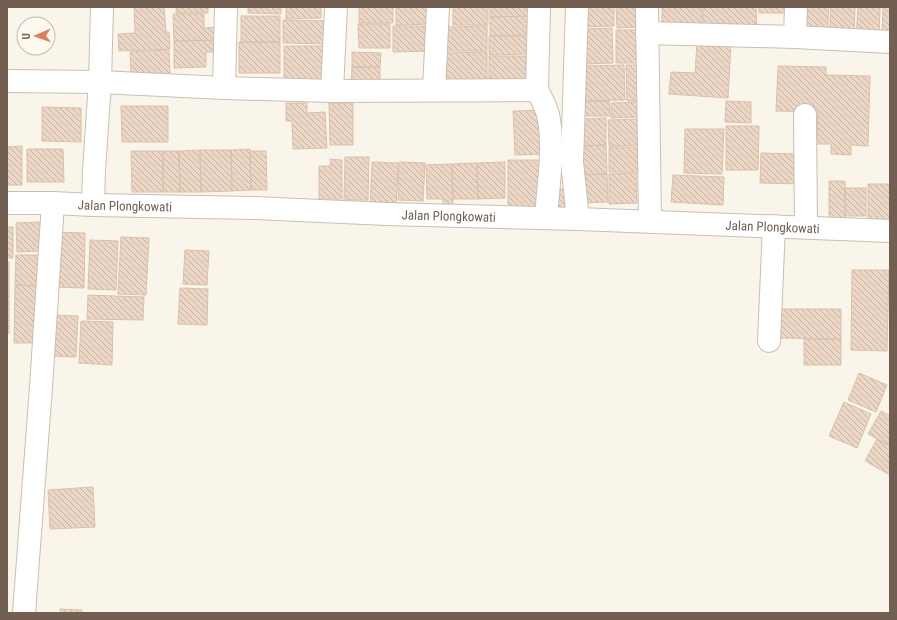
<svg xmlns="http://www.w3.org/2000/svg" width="897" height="620" font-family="'Roboto Condensed',sans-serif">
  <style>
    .building { fill: url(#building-back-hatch); stroke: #ddc0a8 }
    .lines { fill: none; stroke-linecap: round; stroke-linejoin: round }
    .minor-casing { stroke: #cbbeb2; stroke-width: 24 }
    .minor { stroke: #fff; stroke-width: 22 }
    .labels { text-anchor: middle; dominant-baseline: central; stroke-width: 3; stroke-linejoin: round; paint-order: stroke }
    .street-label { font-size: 13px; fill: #725f51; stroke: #fdf9f1 }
  </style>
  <defs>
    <pattern id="building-back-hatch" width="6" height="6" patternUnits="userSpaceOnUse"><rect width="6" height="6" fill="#ecd7c6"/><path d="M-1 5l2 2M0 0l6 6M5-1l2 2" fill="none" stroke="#c4b2a3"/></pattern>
  </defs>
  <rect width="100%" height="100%" fill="#faf5eb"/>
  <path class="building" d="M134,7H164L166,32H169L170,49L119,51L118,34L135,33Z
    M176,7H208V13H176Z
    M248,7H281V14L248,13Z
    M286,7H321V18L286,19Z
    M359,7H393V23H359Z
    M396,7H433L434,24L396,25Z
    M453,7H488V25H453Z
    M490,7H531V16L490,17Z
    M583,7H614V26L583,27Z
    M616,7H645V27L617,28Z
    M662,7H702V29L662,28Z
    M703,7H756L757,31L703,32Z
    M759,7H794V13H759Z
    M800,7H829L827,35L799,34Z
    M831,7H855L854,38L829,37Z
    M858,7H880L879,39L856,38Z
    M883,7H890V37H882Z
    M173,14H204V28L220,27V40L174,41Z
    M241,16H280V42H241Z
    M529,16V35L490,36V17Z
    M283,20L333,21L332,44L283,43Z
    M358,24H390V48H359Z
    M393,26H433L434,51L393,52Z
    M487,26V51H447V27Z
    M612,28L613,63L585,64L584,29Z
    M616,30H643V63H616Z
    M489,36H529L530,54L489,55Z
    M220,40V52H206V67L174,68V41Z
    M239,42H280V73H239Z
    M697,43L731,45L728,98L669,94L671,72L695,73Z
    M284,46H327V85L284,84Z
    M169,50L170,74L131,75L130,52Z
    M352,52L381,53L380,67H352Z
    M487,52V86L446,87V53Z
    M489,56H526V86H489Z
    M624,65L625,100L586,101L584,66Z
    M626,65H641L642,101H627Z
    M778,66L826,67V75L870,76L868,146L851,145V155L831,154V144H817L818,112L776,111Z
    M352,67H380V88L351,87Z
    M609,101L610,116H583V102Z
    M726,101L751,102V123L725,122Z
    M640,102V117L611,118V103Z
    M286,103H307V113L325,112L327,148L293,149L292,121H286Z
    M329,103H353V145H330Z
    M121,106H168V142H122Z
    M42,107L81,108V142L42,141Z
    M545,110L547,154L515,155L513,111Z
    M606,118V145L580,146L579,119Z
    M639,119L640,145L609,146L608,120Z
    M726,126H759L758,170H726Z
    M685,129H724L722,174L684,173Z
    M606,145L607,174L581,175L580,146Z
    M22,146V185H7V147Z
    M609,147H638V172H609Z
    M27,149H63L64,182H27Z
    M250,149L251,190L232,191L231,150Z
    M200,150H231L232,191L201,192Z
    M200,150L201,192H180L179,151Z
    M131,151H163V192H132Z
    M163,151H179L180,192H163Z
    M250,151H266L267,190H251Z
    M761,153L802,154L801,184L760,183Z
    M345,157H369L368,200H344Z
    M330,159L342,160V199H319V166H331Z
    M508,160H545V211H508Z
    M372,162L398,163L396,208L370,206Z
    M399,162L425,163L423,201L398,200Z
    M505,162V198L478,199L477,163Z
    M477,163L478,199H453L452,164Z
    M452,164L453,212H444L443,199H427L426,165Z
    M636,173L637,203L609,204V174Z
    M607,174L608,202L581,203V175Z
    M673,175L724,177L723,205L671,202Z
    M829,181H845V221H829Z
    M868,184H890V223H868Z
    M845,188H866V216H845Z
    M554,189H570L571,215H554Z
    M42,222L43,251L17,252L16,223Z
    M7,227H13V258H7Z
    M56,232L85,233L84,288L54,287Z
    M121,237L149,238L146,295L118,294Z
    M90,240L118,241L116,290L88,289Z
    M185,250L209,251L207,285L183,284Z
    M16,255H40V286L15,285Z
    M7,262H9V284H7Z
    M852,270H889L887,351L851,350Z
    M7,284H9V333H7Z
    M15,285L40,286L39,343H14Z
    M180,288L208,289L207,325L178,324Z
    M88,295L144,297L143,320L87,319Z
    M775,309H841V339L775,338Z
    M55,315L78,316L76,357L53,356Z
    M81,321L113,322L112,365L79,363Z
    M804,339H841V365H804Z
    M859,373L887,385L876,412L848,400Z
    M844,402L871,414L857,448L829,436Z
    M881,411L890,416V446L868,434Z
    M877,439L890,446V475L865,461Z
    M93,487L95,527L50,529L48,490Z
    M60,609L82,610V613H60Z"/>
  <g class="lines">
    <g class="minor-casing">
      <g id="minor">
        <path d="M577,7L572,162L578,219"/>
        <path d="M647,7L650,221"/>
        <path d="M647,33L795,37L890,42"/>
        <path d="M795,37L796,7"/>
        <path d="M7,81L100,82L224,88L332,91L537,90C541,98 546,106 548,115C555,145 548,187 546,218"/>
        <path d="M224,88L226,7"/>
        <path d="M434,90L438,7"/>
        <path d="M537,90L539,7"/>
        <path d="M332,91L336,7"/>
        <path d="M805,115L806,227"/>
        <path id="s1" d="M7,203H53L93,205L254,208L387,214L578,219L890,231"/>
        <path d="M93,205L94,171L100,82L102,7"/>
        <path d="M769,341L774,226"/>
        <path d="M24,613L41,387L53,203"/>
      </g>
    </g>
    <use href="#minor" class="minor"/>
  </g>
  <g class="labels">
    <g class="street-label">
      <text stroke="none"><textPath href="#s1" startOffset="118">Jalan Plongkowati</textPath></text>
      <text stroke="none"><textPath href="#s1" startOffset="442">Jalan Plongkowati</textPath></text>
      <text stroke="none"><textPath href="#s1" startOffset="766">Jalan Plongkowati</textPath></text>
    </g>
  </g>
  <rect width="897" height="620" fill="none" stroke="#725f51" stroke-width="16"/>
  <g transform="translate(36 36) rotate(268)"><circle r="19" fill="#fdf9f1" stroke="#c5bbb1"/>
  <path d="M0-3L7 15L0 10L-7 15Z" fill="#d48160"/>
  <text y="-6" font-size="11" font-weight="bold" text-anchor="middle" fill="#725f51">U</text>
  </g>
</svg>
